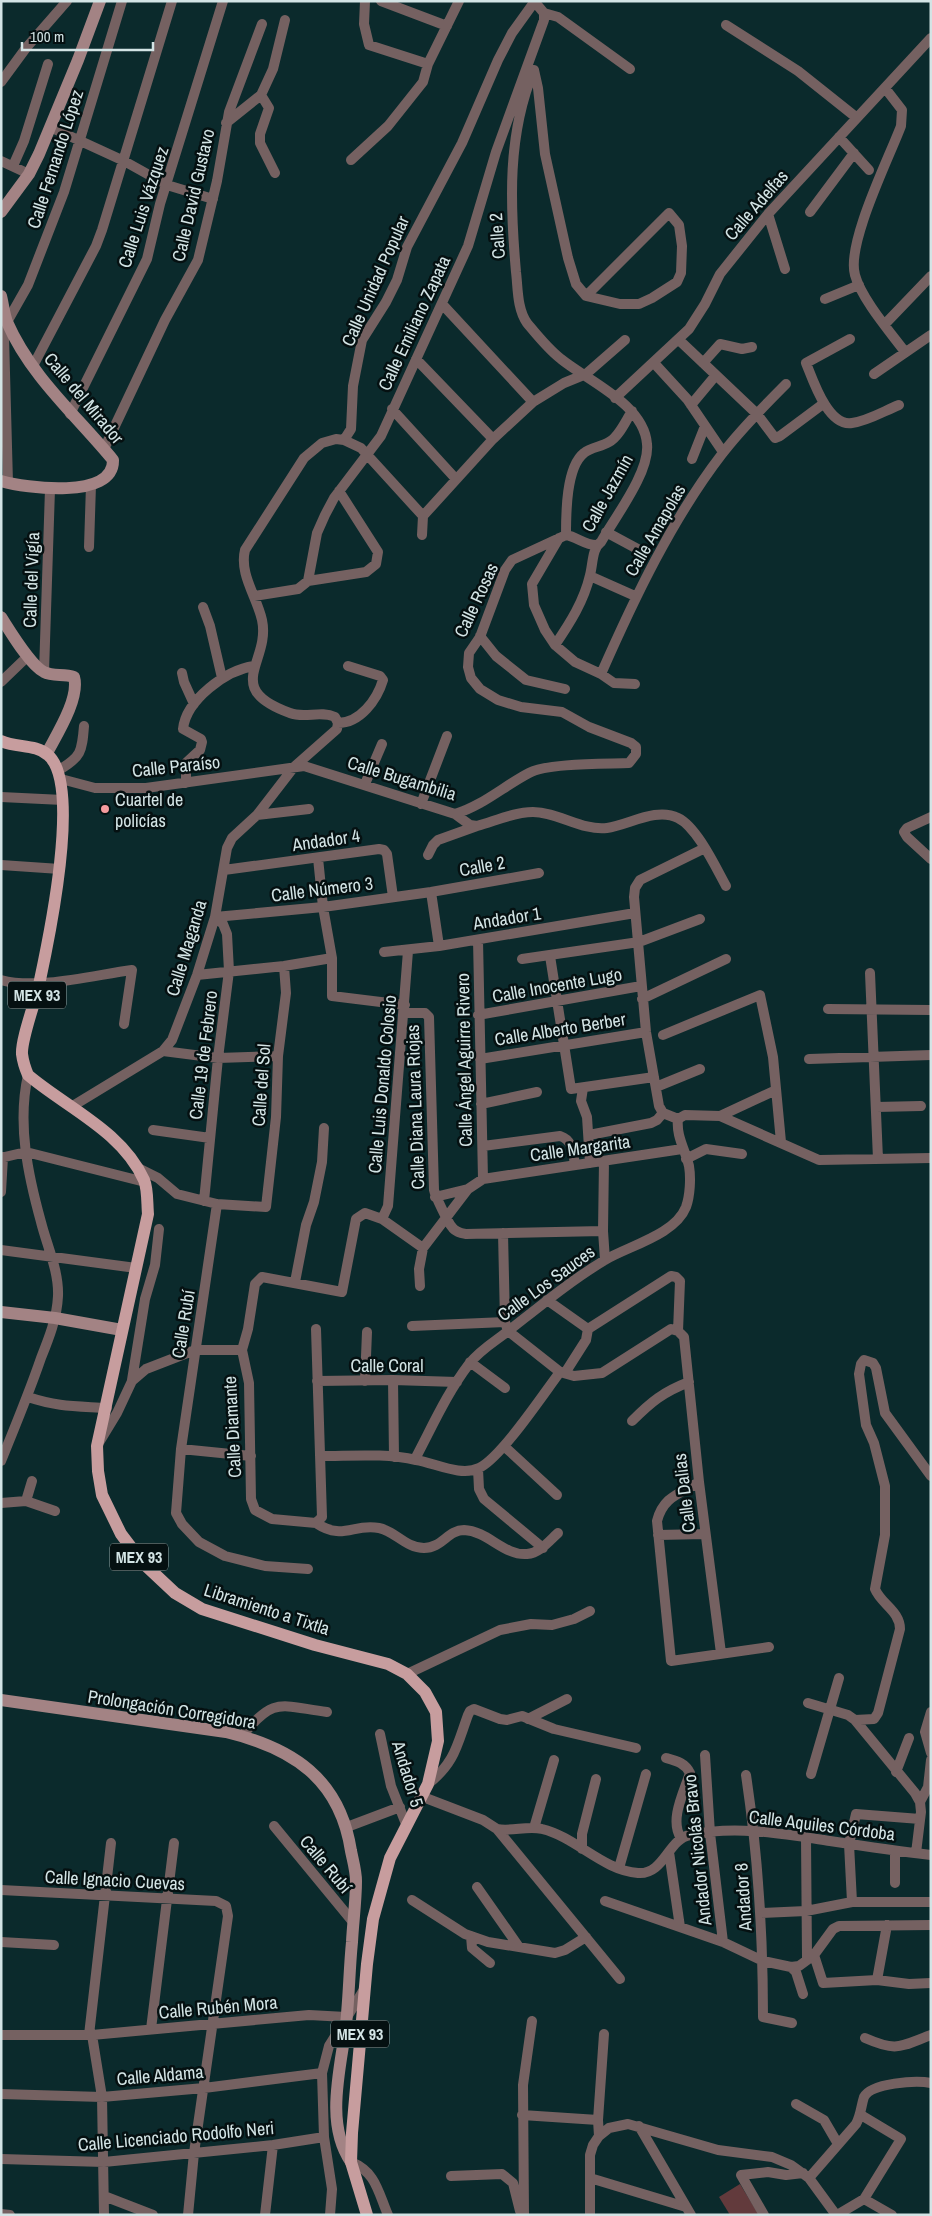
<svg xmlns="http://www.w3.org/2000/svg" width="932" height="2216" font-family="'Archivo Narrow',sans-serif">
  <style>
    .green { fill: #623a3c }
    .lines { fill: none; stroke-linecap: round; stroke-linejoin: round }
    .street { stroke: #756161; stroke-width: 10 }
    .secondary { stroke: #a38384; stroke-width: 12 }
    .primary { stroke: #c79d9e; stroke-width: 12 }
    .poi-dot { fill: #f59b9e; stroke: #051011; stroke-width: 2 }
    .labels { text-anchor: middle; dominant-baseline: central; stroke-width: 5; stroke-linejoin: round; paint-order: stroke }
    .shield { fill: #051011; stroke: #95a4a5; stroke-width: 1 }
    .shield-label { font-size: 16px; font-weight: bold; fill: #d3e4e5 }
    .street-label { font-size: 18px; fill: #d3e4e5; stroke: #051011 }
    .poi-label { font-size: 18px; fill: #d3e4e5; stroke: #051011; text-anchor: start }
  </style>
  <rect width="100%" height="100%" fill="#0b2a2c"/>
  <path class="green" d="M740,2184L759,2215H730L719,2197Z"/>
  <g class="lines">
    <path class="street" d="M365,1L364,24L369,45L428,64
      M381,1L447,26
      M544,13L558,17L630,69
      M726,25L798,71L857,118
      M534,70C507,134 510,204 516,272C518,288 517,309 527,323C537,335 548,349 561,359C588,381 644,404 647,444C650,472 615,517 601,542C592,548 593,564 590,575C584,601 570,623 555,645
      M534,70L538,88L545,154L568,258L576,284L586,296L620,304H639L652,298L677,282L681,273L682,246L679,225L669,213L586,296
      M1,82L26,48L67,1
      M885,88L902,110L901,126C889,158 846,244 855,275C861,298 890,332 905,352
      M261,95L269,108L260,134V143L275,173
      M226,123L261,95L273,69L285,20
      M50,127L124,161L167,185L213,199
      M839,137L869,170
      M351,160L388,126L423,82L428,64L459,1
      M1,161L29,174
      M13,166L24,141L48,64
      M810,212L854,153
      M768,214L785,269
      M825,299L859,285
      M442,304L533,402
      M885,324L931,276
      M850,339L806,363C813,380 828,427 852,423C868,421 884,411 899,405
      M679,340L757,414L775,438L780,436L823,404
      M416,359L493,439
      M654,363L687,399L723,452
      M703,363L720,344L742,349L752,347
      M33,366L96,246L102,230L172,1
      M874,374L931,335
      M615,398L689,329L705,304L720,274L768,214L931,38
      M691,405L716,375
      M392,409L455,478
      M70,414L147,259L160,204L223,1
      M344,440L351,429L353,386L362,340L386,302L397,280L407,247L462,143L498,60L512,33L535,1
      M104,449L165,320L198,260L217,181L229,112L262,24
      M692,459L705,426
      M8,483L4,336L7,322L28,285L64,192L122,1
      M423,516L493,439L533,402L564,383L586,374L625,340
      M606,532L645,553
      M422,535L423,516
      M566,535C566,514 566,467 584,453C591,447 601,447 609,442C619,437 626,420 632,411
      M559,538L532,584L534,605L545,630L555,645L575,662L601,674L614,683L635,684
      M89,547L91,485
      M590,576L635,596
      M308,581L317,533L325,515L334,498L381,436L468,246L496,152L544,20V13L534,1
      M308,581L366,572L376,564L378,552L339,491
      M254,596L298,589L308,581
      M203,607L210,626L222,678
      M480,636L496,656L526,680L565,689
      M44,672L50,489
      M182,673L184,682L194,704
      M601,674C634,599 672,519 722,454C741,429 764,406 786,384
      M1,682L28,656
      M338,723C360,723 377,700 383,680L380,676L348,666
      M59,770C81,757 82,752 84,726
      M61,779L95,788H146L304,766L455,814C482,806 504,786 529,773C548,763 605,764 629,763L636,754V747L631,743L589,727L562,712L521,707L498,700L480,689L471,678L468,667L469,653L480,637L505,570L512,560L566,535C577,537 585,545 596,545
      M186,783V763L200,750L202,742L201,739L183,729C186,700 226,670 254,666
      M365,784L382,744
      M1,797L63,800
      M421,804L447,736
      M455,814L470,825L477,826C495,821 514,812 533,812C558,812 582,831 607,828C629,825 656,807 678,818C697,827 716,868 726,886
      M257,815L309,809
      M931,817L907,828L904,832L907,837L931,859
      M428,855L433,845L438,840L477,826
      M318,858L323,907L332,958V996L405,1005
      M1,865L60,869
      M224,870L379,849L384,850L387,854L393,897
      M431,892L439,946
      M215,917L323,907L431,892L539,873
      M478,940L483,1179
      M384,952L439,946L635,913
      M550,956L571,1089L654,1077
      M522,959L639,942L700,919
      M870,973L878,1159
      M197,975L284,966L332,958
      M1,980C38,990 94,975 132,970L124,1024
      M642,999L726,959
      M828,1009L931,1010
      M404,1013H425L429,1017L434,1190C435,1195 448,1223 452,1227C455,1232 461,1233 466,1234L603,1231
      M478,1015L641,986
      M663,1035L760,995L773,1057L781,1142
      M163,1051L218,1058L278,1056
      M480,1059L646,1032
      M809,1059L931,1055
      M656,1087L700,1069
      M583,1088L581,1101L587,1117L590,1163
      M481,1104L537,1092
      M71,1107L163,1051L172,1040L197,975L215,917L227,848L232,838L257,815L294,767L337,729L338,723L335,717C320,710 305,719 290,713C221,688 271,662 262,620C257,597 239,574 245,550L304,458L322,443L336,439L344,440L361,448L423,516
      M876,1107L921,1106
      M720,1116L776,1090
      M678,1119L663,1113L659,1106L646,1032L634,897L635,888L640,880L705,848
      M678,1119L685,1115L720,1116L819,1160L931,1158
      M153,1130L210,1138
      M589,1135L651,1123L657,1120L663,1113
      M483,1146L560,1136C573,1140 573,1153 575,1165
      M1,1158L26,1152L145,1182
      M686,1159L706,1149L742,1154
      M604,1161L603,1231L605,1260
      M138,1168L158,1178L177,1194L217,1204L266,1207L276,1117L278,1056L286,993L284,966
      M1,1192L3,1157
      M435,1197L468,1189
      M204,1201L218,1058L229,971L227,934L223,924L215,917
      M217,1204L181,1449L176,1513L182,1524L199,1542L225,1556L265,1566L308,1569
      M382,1219L388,1206L408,951
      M503,1233L505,1322
      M1,1250L136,1268
      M295,1282L306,1225L314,1202L322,1162L324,1128
      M420,1286L419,1269L423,1248L468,1189L483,1179L682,1149
      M547,1300L588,1329
      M412,1326L505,1322L508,1331L560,1372L574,1376L602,1373L671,1329L678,1331
      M316,1329L322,1517L316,1523
      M588,1329L671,1276L676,1277L680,1281L678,1331
      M678,1331L684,1337L699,1482L721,1653
      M470,1362L505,1388
      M565,1373L586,1340L588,1329
      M132,1380L145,1299L155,1265L159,1229
      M393,1380L394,1457
      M317,1381L393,1380L457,1382
      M365,1381L367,1332
      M28,1397C58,1407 75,1406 107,1408
      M632,1421C651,1402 663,1392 689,1382
      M100,1441L117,1413L132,1381L146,1369L195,1350H242
      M504,1446L557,1495
      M181,1449L251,1456
      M320,1456C352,1456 385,1453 416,1460C435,1463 461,1477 479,1468C501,1458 544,1393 560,1372
      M415,1459C432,1427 447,1393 469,1364C480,1350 494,1342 507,1332C539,1307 570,1281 605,1260C628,1246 675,1235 686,1207C690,1196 691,1178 689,1166C685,1149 676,1136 678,1119
      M1,1461C15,1427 29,1393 41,1358C49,1338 57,1318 58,1296C59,1271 47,1246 41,1222C28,1175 17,1124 28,1075
      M478,1469L479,1489L484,1499L543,1548
      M699,1482C679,1494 663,1497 657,1521L671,1661L769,1647
      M26,1501L32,1481
      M1,1503L26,1501L55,1511
      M316,1523L272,1519L255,1510L251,1499L249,1383L242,1350L248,1329L255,1284L262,1277L342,1292L356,1219L365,1213L382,1219L423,1248
      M316,1523C343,1541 353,1523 379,1528C395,1531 406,1548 424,1548C442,1548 448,1530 464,1530C488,1531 504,1556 527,1554C540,1553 549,1541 558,1533
      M658,1535L705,1534
      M407,1674L500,1630L531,1624L552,1625L574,1619L590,1611
      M808,1703L848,1715L855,1720L915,1793L920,1802
      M931,1712L925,1732L931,1753
      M528,1719L567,1699
      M855,1720L874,1719L878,1713L900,1629C900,1611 881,1604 875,1589L885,1535V1486L874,1443L866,1425L859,1374L861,1364L864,1360L873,1363L876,1368L885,1413L931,1476
      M380,1734L391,1786L406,1824
      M242,1736C274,1696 280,1706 327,1712
      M705,1755L710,1833L723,1942
      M666,1758C677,1761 685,1763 690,1773C684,1792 669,1820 681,1838
      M896,1772L909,1738
      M811,1774L839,1678
      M746,1775C758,1855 763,1935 763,2017L792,2023
      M428,1784C455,1763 457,1745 468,1715L470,1711L474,1709L500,1719L507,1720L522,1716L554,1729L636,1748
      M423,1797L483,1820L497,1829L620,1979
      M274,1826L353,1922
      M347,1827L400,1807
      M534,1828L554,1760
      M497,1829C512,1832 528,1825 542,1829C576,1837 602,1870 638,1873C664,1875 668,1839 690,1835C736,1825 784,1834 830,1841C863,1846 897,1851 931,1855
      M806,1838L807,1958
      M582,1849V1834L596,1779
      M895,1851V1883
      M669,1852L680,1927
      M916,1853L921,1812L920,1802L928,1787L931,1760
      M619,1868L646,1774
      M477,1887L519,1947
      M1,1890L216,1901L226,1906L228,1916L194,2153L188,2215
      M412,1900L465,1934L488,1942L555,1953L565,1950L586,1937
      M605,1901L723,1942L763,1961L791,1967L799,1966L814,1955L833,1929L839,1926L931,1925
      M852,1902L849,1844L856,1814L920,1819
      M761,1913L806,1911L852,1902H931
      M471,1936L472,1948L490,1963
      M1,1942L54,1945
      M814,1955L823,1983L877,1980L909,1984L931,1983
      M791,1967L796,1972L803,1994
      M877,1980L887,1925
      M151,2029L174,1843
      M1,2035H92L309,2015L346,2017
      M89,2035L111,1843
      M92,2035L102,2097L104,2215
      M865,2038C897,2052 899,2047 931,2035
      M1,2094L102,2097L204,2088L322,2073
      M796,2104L824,2120L838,2144
      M522,2115L598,2120
      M639,2126L691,2215
      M599,2136L598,2120L604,2034
      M1,2159L104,2162L273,2145L324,2137
      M351,2162C376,2172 378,2192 388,2215
      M451,2176L502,2174L513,2183L520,2211
      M590,2178L686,2207
      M809,2178L856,2124C861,2115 861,2106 864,2097C871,2083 916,2080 931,2083
      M104,2196L153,2215
      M864,2199L892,2215
      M1,2214L10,2215
      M265,2215L273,2145
      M330,2215L332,2189L324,2137L322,2073L329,2046L365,1988
      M524,2215L523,2085L532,2021
      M590,2215V2155L593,2145L599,2136L609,2128L628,2124L718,2150L772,2157L791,2165L809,2178L836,2215
      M764,2215L741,2175L768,2172L786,2175L803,2173
      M837,2215L864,2199L901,2139L861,2115"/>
    <path class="secondary" d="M1,212L29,174L39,154L78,60L100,1
      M1,296C3,304 4,314 7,322C31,377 77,416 113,460C114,500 25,488 1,481
      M1,617C10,631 30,665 44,672C53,677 64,673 74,677C80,698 57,734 47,753
      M1,1312L55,1318L122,1330
      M1,1700L226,1732C293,1748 340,1779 351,1851C353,1861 356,1871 356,1881C356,1901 353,1922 352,1942C349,1972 349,2003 345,2033C339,2074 326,2126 351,2162"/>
    <path class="primary" d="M1,741C16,748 36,744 48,755C82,784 49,938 40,980C37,998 21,1038 22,1054C23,1062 25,1068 28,1075C67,1108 122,1131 144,1180C148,1189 147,1204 148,1214L97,1446L98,1471L102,1495L121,1534L143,1563L175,1593L202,1609L315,1645L388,1664L407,1674L425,1692L436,1712L438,1741L428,1784L390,1858L373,1919L367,1964L352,2133L351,2162L367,2215"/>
  </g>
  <circle class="poi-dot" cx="105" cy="809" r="5"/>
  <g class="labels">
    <g class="shield">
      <rect x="8" y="981.5" width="58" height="27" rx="4"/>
      <rect x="110" y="1543.5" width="58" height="27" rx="4"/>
      <rect x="331" y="2020.5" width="58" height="27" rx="4"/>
    </g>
    <g class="shield-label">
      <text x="37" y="995">MEX 93</text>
      <text x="139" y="1557">MEX 93</text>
      <text x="360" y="2034">MEX 93</text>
    </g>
    <g class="street-label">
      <text transform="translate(55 159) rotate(-72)">Calle Fernando López</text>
      <text transform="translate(193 195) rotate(-77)">Calle David Gustavo</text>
      <text transform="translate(756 205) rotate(-49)">Calle Adelfas</text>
      <text transform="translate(143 207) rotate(-72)">Calle Luis Vázquez</text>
      <text transform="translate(497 236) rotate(-94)">Calle 2</text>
      <text transform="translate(375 281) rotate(-66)">Calle Unidad Popular</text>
      <text transform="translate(414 323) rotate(-65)">Calle Emiliano Zapata</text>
      <text transform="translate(84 398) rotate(50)">Calle del Mirador</text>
      <text transform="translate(607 493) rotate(-61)">Calle Jazmín</text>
      <text transform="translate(655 530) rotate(-60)">Calle Amapolas</text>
      <text transform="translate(31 580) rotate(-88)">Calle del Vigía</text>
      <text transform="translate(476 600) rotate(-65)">Calle Rosas</text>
      <text transform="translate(176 766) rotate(-6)">Calle Paraíso</text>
      <text transform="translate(402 778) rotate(17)">Calle Bugambilia</text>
      <text transform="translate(326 840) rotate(-8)">Andador 4</text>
      <text transform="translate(482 866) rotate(-10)">Calle 2</text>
      <text transform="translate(322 889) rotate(-7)">Calle Número 3</text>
      <text transform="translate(507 918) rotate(-9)">Andador 1</text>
      <text transform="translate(186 948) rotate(-73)">Calle Maganda</text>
      <text transform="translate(557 985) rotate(-10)">Calle Inocente Lugo</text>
      <text transform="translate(560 1029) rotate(-9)">Calle Alberto Berber</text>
      <text transform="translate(203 1055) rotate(-83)">Calle 19 de Febrero</text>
      <text transform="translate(464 1060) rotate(-91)">Calle Ángel Aguirre Rivero</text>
      <text transform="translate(382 1084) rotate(-85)">Calle Luis Donaldo Colosio</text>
      <text transform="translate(261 1085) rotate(-86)">Calle del Sol</text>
      <text transform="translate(415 1107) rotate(-92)">Calle Diana Laura Riojas</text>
      <text transform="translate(580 1148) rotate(-8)">Calle Margarita</text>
      <text transform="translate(546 1283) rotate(-36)">Calle Los Sauces</text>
      <text transform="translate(183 1324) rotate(-81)">Calle Rubí</text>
      <text x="387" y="1365">Calle Coral</text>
      <text transform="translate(232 1427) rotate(-93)">Calle Diamante</text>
      <text transform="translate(684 1493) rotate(-97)">Calle Dalias</text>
      <text transform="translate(267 1609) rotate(18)">Libramiento a Tixtla</text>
      <text transform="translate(172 1709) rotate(9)">Prolongación Corregidora</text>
      <text transform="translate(408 1774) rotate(73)">Andador 5</text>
      <text transform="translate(822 1825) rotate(7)">Calle Aquiles Córdoba</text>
      <text transform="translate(697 1850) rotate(-96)">Andador Nicolás Bravo</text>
      <text transform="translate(326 1864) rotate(50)">Calle Rubí</text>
      <text transform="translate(115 1880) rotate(3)">Calle Ignacio Cuevas</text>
      <text transform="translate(743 1897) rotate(-94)">Andador 8</text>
      <text transform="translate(218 2007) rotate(-5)">Calle Rubén Mora</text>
      <text transform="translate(160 2075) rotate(-5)">Calle Aldama</text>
      <text transform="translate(176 2136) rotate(-5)">Calle Licenciado Rodolfo Neri</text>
    </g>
    <g class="poi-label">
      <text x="115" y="799">Cuartel de<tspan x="115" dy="21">policías</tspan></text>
    </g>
  </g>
  <rect width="932" height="2216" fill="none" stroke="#d3e4e5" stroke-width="5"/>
  <path d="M22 42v8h131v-8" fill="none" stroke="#d3e4e5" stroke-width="2.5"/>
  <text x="30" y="42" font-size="15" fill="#d3e4e5" stroke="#051011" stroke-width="4" paint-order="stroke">100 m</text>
</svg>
